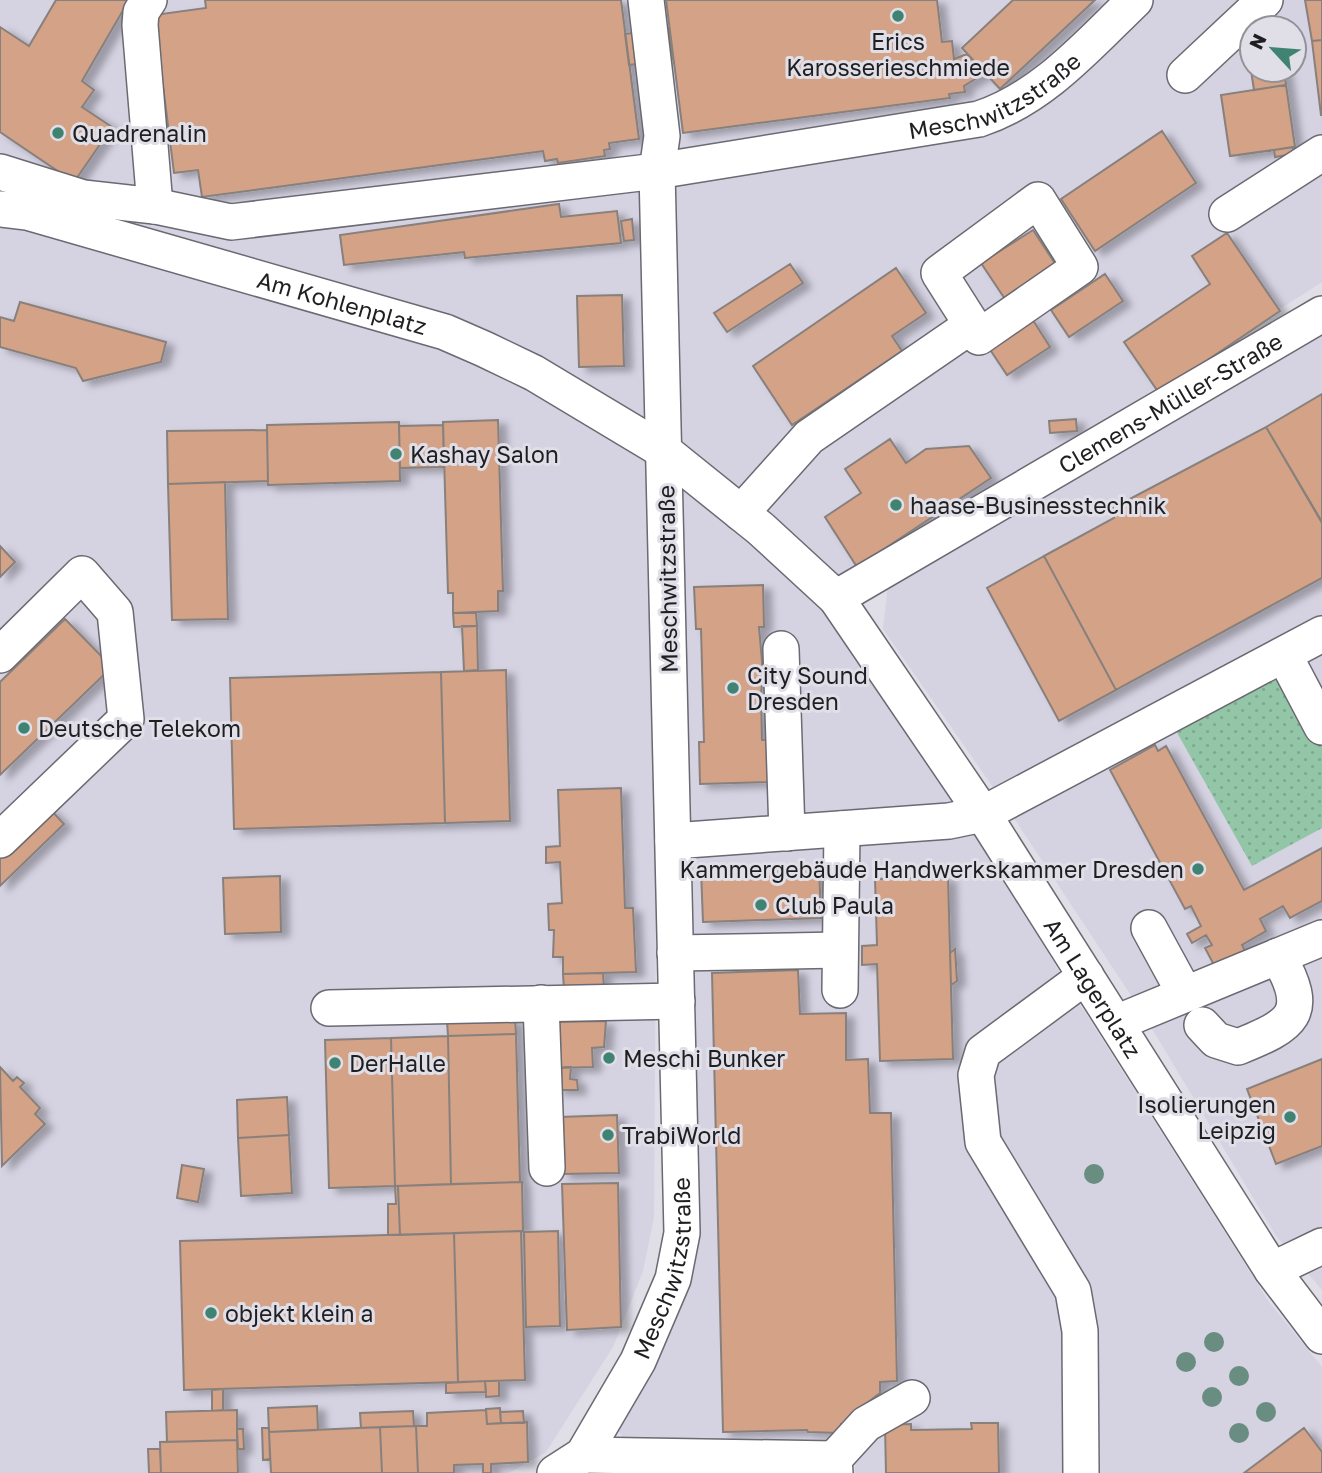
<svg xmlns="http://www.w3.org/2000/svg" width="1322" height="1473" font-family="'Golos Text',sans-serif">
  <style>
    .built { fill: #d5d2e2; fill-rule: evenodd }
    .grass { fill: url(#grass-dots) }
    .building { fill: #d4a286; stroke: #88807c; stroke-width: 2; filter: url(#shadow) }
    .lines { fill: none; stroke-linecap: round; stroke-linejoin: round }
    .minor-casing { stroke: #6b6971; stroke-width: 38 }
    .minor { stroke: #fff; stroke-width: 35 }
    .tree { fill: #698d80 }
    .poi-dot { fill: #418373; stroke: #e0dee7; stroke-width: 2.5 }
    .labels { text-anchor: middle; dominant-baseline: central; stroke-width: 6; stroke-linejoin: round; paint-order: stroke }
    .poi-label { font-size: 23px; fill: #1f1f22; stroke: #e0dee7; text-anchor: start }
    .street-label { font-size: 23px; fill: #1f1f22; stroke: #e0dee7 }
  </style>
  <defs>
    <pattern id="grass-dots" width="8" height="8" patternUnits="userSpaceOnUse" patternTransform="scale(1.75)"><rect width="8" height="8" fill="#93c5a7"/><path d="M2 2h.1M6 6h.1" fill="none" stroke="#7ea98f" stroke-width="1.8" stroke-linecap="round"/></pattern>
    <filter id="shadow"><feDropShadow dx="8" dy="4.5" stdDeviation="3.5" flood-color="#0004"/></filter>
  </defs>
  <rect width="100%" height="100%" fill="#e0dee7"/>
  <path class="built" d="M0,0H1322V282L1082,435L838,582L659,435L654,1217L643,1271L613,1347L546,1452L509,1473H0ZM1252,28H1294V70H1252Z
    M1322,327V1290L1276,1236L1142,1012L1004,803L883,629L888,585Z
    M679,475L828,604L999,859L1055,965L1269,1302L1322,1367V1473H855L854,1444L628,1446L614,1423L680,1280Z"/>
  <path class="grass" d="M1282,672L1322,745V828L1252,866L1175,729Z"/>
  <path class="building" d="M56,0H129L82,81L94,90L82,107L112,127L74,182L0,132V27L29,46Z
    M205,0H621L639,139L609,143L610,149L604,150L605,156L558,163L557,159L545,161L543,151L202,197L198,170L174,173L154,15L206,8Z
    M666,0H937L942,42L952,41L954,59L967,54L985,73L964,86L965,92L949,94L950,98L683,133Z
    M1013,0H1095L1000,89L962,48Z
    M1305,0H1322V40L1312,41Z
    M669,28L673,59L629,65L625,34Z
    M1322,40V115H1321L1312,41Z
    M1248,51H1252V70H1284L1286,85L1254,90Z
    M1286,85L1295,147L1230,156L1221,95Z
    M1162,131L1196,183L1095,251L1061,199Z
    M1293,147V154L1275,157L1274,150Z
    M559,204L561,217L617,211L621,243L465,258L464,252L344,265L340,235Z
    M632,219L634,240L624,241L621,221Z
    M1033,230L1058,268L1007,302L981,263Z
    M1227,233L1280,311L1159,393L1124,342L1210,284L1192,256Z
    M790,264L803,283L727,332L714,313Z
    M896,268L926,313L892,336L902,351L792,425L753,366Z
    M1105,274L1123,301L1069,337L1051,310Z
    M622,295L624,366L579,367L577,296Z
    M20,302L166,342L161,362L83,381L76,368L0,347V317L14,321Z
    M1031,317L1050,347L1007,375L987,345Z
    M1322,394V522L1266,427Z
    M1076,419L1077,431L1050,433L1049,421Z
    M498,420L503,591H498V611L453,613V593H448L443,422Z
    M399,422L400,481L268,485L267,425Z
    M443,425L444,467L400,468L399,426Z
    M1266,427L1322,523V578L1116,690L1044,556L1114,518L1109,510Z
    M267,430L268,481L168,484L167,431Z
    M890,439L906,463L926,449L969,446L991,478L857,567L825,517L861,493L845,469Z
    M225,482L228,619L172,620L168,484Z
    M0,546L15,562L0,577Z
    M1044,556L1116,690L1059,721L987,588Z
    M763,585L764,627H759L763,673L761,694L762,740H767L768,782L700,784L699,742H704L701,629H696L694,587Z
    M476,612L477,626L454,627L453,613Z
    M65,619L112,667L0,775V682Z
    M462,626H477L478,670L464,671Z
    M506,670L510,821L445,823L441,672Z
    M441,672L445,823L234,829L230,678Z
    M1155,745L1158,751L1166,746L1244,890L1322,848V901L1290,918L1283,906L1260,919L1266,931L1242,945L1245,951L1215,967L1205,948L1212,945L1206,935L1192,943L1187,934L1201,926L1191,906L1185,909L1110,770Z
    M621,788L625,908H633L636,972L563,974V957H553L554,930H549L548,904L562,903L560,862L546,863V847L560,846L558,790Z
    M49,808L64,824L0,886V855Z
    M819,866L821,918L703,922L701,870Z
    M280,876L281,932L225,934L223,878Z
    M948,877L953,1059L880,1061L877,964L862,965V946L877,945L875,879Z
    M955,949L957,981L951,985L950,953Z
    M798,970L800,1014L846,1013V1060L868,1059L870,1113H891L897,1381L880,1382V1393L854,1413V1423L841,1424L840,1433L808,1432L807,1430L723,1432L712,973Z
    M603,973L604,988L564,990L563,974Z
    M515,1019L516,1034L448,1036L447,1021Z
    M606,1021L604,1047L592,1048L593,1067L556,1068L554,1022Z
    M516,1034L520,1182L451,1184L448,1036Z
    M448,1036L451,1184L395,1186L391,1038Z
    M391,1038L395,1186L329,1188L325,1040Z
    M1322,1059V1146L1276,1164L1247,1089Z
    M0,1067L13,1081L17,1077L24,1083L20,1087L40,1108L35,1114L45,1124L2,1166Z
    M571,1067L570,1079L577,1080L578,1090H556V1068Z
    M287,1097L289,1135L238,1138L237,1100Z
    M617,1115L619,1173L562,1174L560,1117Z
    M289,1135L292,1193L241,1196L238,1138Z
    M182,1165L204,1169L198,1202L177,1198Z
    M522,1182L523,1231L400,1235L398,1186Z
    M618,1183L621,1327L567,1330L562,1184Z
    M395,1186H398L400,1235H388V1204H396Z
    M521,1231L525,1380L458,1382L454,1233Z
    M558,1231L560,1326L526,1327L524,1232Z
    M454,1233L458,1382L184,1390L180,1241Z
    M485,1381H499V1396L486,1397Z
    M485,1381L486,1392L446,1393V1383Z
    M223,1389V1410L212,1411V1390Z
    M317,1406L318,1430L269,1432L268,1408Z
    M500,1408L501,1423L487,1424L486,1409Z
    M237,1410V1440L167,1442L166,1412Z
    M486,1410L487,1424L527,1422L528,1462L491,1464V1473H483V1464L454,1465V1473H418L416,1426H427V1413Z
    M413,1411L414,1426L361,1428L360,1413Z
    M523,1411L524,1423H501L500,1412Z
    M971,1423H998L999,1473H886L885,1425L911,1424V1430L972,1429Z
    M416,1426L418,1473H382L380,1427Z
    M380,1427L382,1473H271L269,1432Z
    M262,1428H269L270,1459L263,1460Z
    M1304,1428L1322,1452V1473H1244Z
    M237,1429H243L244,1449H238Z
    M237,1440L238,1473H161L160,1442Z
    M148,1449H160L161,1473H149Z"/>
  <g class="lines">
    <g class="minor-casing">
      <g id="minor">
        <path d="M149,0L141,12L140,25L155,206"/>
        <path d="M1185,75L1265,0"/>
        <path id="s1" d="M0,172L83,198L155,206L231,222L657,171L979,119C1043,98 1088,45 1135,0"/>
        <path id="s2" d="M0,209L27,212L445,332L484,349L534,373L664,451L761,529L836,598L983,814L1272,1270L1322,1336"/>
        <path d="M1227,214L1322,153"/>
        <path d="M741,513L809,437L972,325L939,273L1038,200L1080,267L979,337L972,325"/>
        <path id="s3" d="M836,598L1322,314"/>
        <path d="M781,649L787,833"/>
        <path d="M0,655L82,574L115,612L126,719L0,840"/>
        <path d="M1284,655L1322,727"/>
        <path d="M673,841L949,821L983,814L1322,634"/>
        <path d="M1149,928L1185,994"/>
        <path d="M675,953L840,950"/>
        <path d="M840,990L842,829"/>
        <path d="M541,1003L547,1168"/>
        <path d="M329,1008L677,1001"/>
        <path d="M1116,1023L1322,938"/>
        <path d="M1202,1025L1216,1040L1238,1047C1292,1025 1312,1015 1278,956"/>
        <path d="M1272,1270L1322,1246"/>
        <path d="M583,1455L834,1459"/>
        <path id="s4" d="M555,1473L583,1455L638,1361L673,1279L682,1233L657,171L662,136L646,0"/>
        <path d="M835,1473L834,1459L866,1424L912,1398"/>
        <path d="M1081,1473L1080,1331L1073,1291L983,1142L976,1075L983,1052L1086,976"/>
      </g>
    </g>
    <use href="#minor" class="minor"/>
  </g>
  <g class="tree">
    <circle cx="1094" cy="1174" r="10"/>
    <circle cx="1214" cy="1342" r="10"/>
    <circle cx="1186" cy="1362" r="10"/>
    <circle cx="1239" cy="1376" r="10"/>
    <circle cx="1212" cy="1397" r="10"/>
    <circle cx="1266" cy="1412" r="10"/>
    <circle cx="1239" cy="1433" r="10"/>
  </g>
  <g class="poi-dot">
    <circle cx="898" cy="16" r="7"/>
    <circle cx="58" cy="133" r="7"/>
    <circle cx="396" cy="454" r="7"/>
    <circle cx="896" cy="505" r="7"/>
    <circle cx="733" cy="688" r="7"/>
    <circle cx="24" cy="728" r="7"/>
    <circle cx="1198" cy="869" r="7"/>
    <circle cx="761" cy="905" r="7"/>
    <circle cx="609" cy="1058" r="7"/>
    <circle cx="335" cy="1063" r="7"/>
    <circle cx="1290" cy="1117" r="7"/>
    <circle cx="608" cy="1135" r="7"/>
    <circle cx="211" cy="1313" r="7"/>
  </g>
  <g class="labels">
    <g class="poi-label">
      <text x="898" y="41" text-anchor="middle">Erics<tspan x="898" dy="26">Karosserieschmiede</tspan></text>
      <text x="72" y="133">Quadrenalin</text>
      <text x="410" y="454">Kashay Salon</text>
      <text x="910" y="505">haase-Businesstechnik</text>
      <text x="747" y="675">City Sound<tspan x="747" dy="26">Dresden</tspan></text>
      <text x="38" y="728">Deutsche Telekom</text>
      <text x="1184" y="869" text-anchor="end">Kammergebäude Handwerkskammer Dresden</text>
      <text x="775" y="905">Club Paula</text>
      <text x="623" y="1058">Meschi Bunker</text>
      <text x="349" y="1063">DerHalle</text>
      <text x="1276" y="1104" text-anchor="end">Isolierungen<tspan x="1276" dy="26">Leipzig</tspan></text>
      <text x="622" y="1135">TrabiWorld</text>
      <text x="225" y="1313">objekt klein a</text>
    </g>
    <g class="street-label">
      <text stroke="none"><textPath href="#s1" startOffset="1015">Meschwitzstraße</textPath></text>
      <text stroke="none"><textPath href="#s2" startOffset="355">Am Kohlenplatz</textPath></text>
      <text stroke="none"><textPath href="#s3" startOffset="387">Clemens-Müller-Straße</textPath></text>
      <text transform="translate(667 579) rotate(-91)">Meschwitzstraße</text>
      <text stroke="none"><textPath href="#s2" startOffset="1405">Am Lagerplatz</textPath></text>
      <text stroke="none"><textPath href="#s4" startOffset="240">Meschwitzstraße</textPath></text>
    </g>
  </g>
  <g transform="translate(1273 49) rotate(296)"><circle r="33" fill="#e0dee7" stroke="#939298" stroke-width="2"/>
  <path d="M0-5L12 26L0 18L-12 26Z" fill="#418373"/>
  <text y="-10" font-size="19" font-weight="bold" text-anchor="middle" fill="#1f1f22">N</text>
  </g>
</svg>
